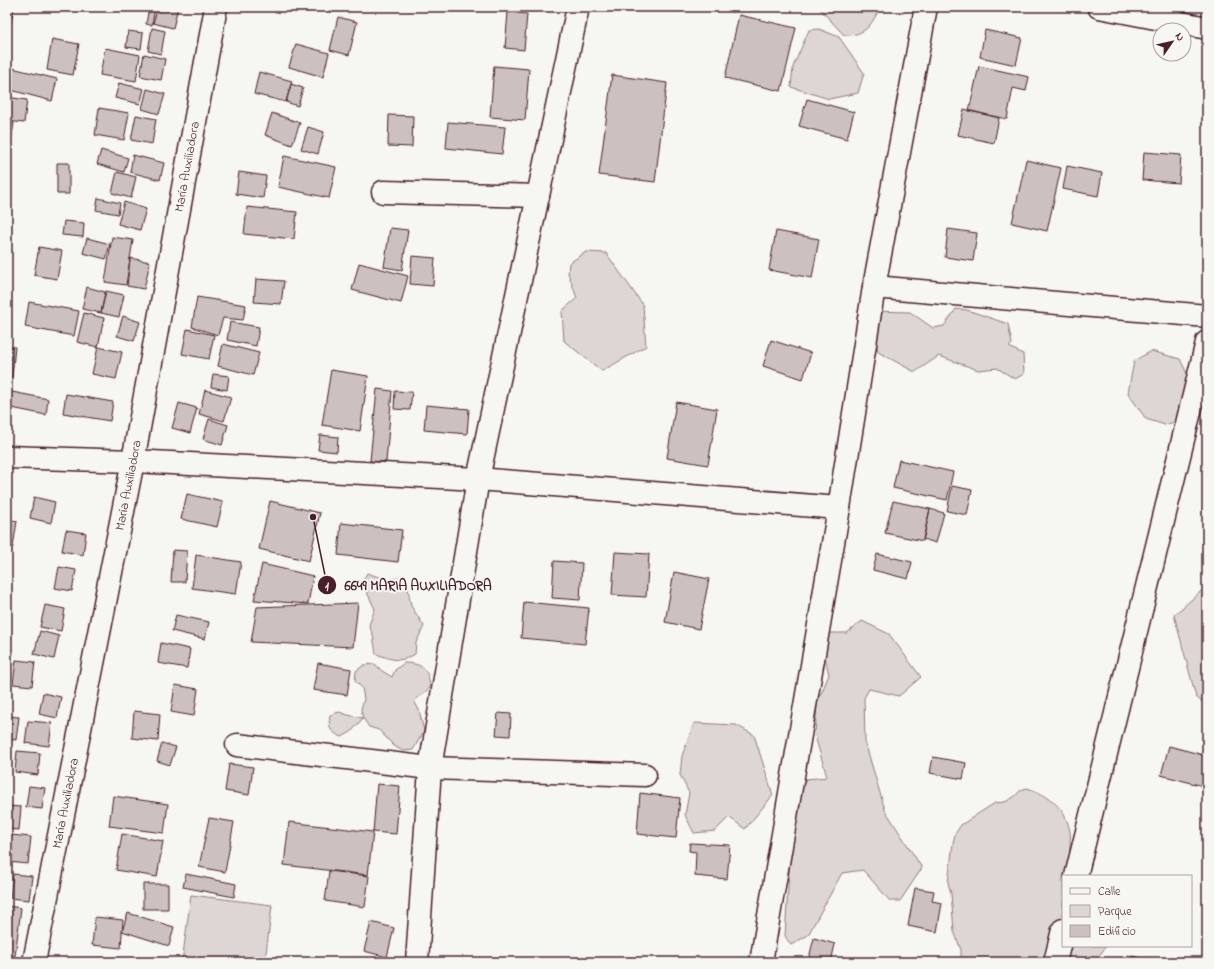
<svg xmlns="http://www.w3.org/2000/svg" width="1214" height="969" font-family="'Indie Flower',sans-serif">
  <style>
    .green { fill: #ddd6d5; stroke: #947a80 }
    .building { fill: #ccc1c0; stroke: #4a1f2b }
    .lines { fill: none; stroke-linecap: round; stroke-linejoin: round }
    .minor-casing { stroke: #4a1f2b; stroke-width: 25 }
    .minor { stroke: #f6f6f2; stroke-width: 22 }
    .labels { text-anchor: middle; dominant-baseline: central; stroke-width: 4; stroke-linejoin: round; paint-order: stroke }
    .street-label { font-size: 13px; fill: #4a1f2b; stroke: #f6f6f2 }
    .leader { fill: none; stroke: #4a1f2b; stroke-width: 1.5 }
    .callout-dot { fill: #4a1f2b; stroke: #f6f6f2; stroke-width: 1.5 }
    .mark-label { font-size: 12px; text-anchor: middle; font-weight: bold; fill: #fff }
    .callout-label { font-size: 14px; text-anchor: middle; font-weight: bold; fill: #4a1f2b; stroke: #f6f6f2; stroke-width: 4; stroke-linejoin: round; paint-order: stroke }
  </style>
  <rect width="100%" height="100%" fill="#f6f6f2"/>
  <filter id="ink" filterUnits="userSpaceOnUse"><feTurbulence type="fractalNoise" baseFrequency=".025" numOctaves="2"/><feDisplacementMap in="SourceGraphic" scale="8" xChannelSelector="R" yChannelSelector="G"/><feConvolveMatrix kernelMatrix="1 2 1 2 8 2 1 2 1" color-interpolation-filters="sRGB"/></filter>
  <g filter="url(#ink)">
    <path class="green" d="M818,7H880C872,24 866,36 844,35Z
      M819,29L839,37L864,73L858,93L829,99L791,87L793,67L809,30Z
      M586,252L606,253L643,305L646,346L602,371L564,341L562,311L577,298L568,273L569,263Z
      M956,309L967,310L1008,324L1012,344L1009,347L1023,354L1024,374L1015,379L997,368L978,370L939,356L915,372L878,352L871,311L910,312L933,328L944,326Z
      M1151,351L1180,359L1193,386L1180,420L1165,425L1146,419L1128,393L1134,361Z
      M1207,497V527L1203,513Z
      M367,573L388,580L398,578L407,583L411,606L424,626L416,643L415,654C399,664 392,659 376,654L373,635L369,625L375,609L362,582Z
      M1207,586V706L1196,697L1174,615Z
      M862,621L889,634L921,677L899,696L869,689L864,698L865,742L885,810L922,868L900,901H890L863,870L842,873L808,935L791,945L785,936L793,808L806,779L827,777L815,736L817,703L829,675L822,643L827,633H847Z
      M404,663C423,663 429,670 430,688L414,701L419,710L424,731L413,750L403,751L394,746L379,730L369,727L363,718L351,732L342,737C330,732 328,728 330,715L339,712L348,715L363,718L361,709L364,699L362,688L355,681L356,671L364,665L375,664L382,671L392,677L395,670Z
      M694,723L736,725L754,735L773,795L745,829L729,817L715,831L694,833L685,815L689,793L680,775L682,756Z
      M1027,788C1049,795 1066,808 1070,832C1071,835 1070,840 1070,844C1069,860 1072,864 1083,876H1063V946H1106L1095,962H961V950L954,931L951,893L948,883L953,843L955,834L961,825L987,808L995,803L1005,802L1014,797L1021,790Z
      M191,895L272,905L265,962H182Z"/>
    <path class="building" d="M7,7H14L10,27L7,26Z
      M149,7H155L152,25L146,24Z
      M158,7H178L173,28L153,23Z
      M508,12L527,14L524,50L505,48Z
      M739,15L796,28L781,91L725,78Z
      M338,17L357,22L349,55L330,50Z
      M152,28L165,31L161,54L148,51Z
      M985,30L1022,38L1016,65L980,57Z
      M128,31L143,33L141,49L126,47Z
      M52,39L79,44L73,75L47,70Z
      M296,44L329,53L323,77L289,67Z
      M105,48L140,55L136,81L100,75Z
      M144,54L165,59L161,80L140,76Z
      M494,66L529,69L525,120L490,117Z
      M979,66L1029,77L1026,91L1013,88L1007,119L969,111Z
      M12,68L57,79L52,101L7,89Z
      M259,72L292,81L286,102L254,94Z
      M612,75L667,83L655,182L599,175Z
      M119,83L144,89L140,104L115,98Z
      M291,84L303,88L298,106L286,102Z
      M147,89L165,94L159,114L142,109Z
      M7,97L27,100L24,123L7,121Z
      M807,99L854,112L847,139L799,126Z
      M99,108L129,113L124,140L95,135Z
      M964,109L999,118L994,143L958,135Z
      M272,113L300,123L292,145L265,135Z
      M136,115L156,119L152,144L131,140Z
      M389,115L413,116L412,147L388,146Z
      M7,122L14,123L10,147L7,146Z
      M448,122L505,127L502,154L446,148Z
      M308,127L324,132L318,154L301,149Z
      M101,150L128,158L124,172L97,164Z
      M1144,152L1181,155L1179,183L1142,180Z
      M133,155L164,163L160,180L130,172Z
      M284,156L336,167L329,198L278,187Z
      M1026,160L1061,168L1047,231L1012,223Z
      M57,163H69V194H57Z
      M1067,166L1102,173L1098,196L1063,189Z
      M117,172L136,177L131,198L112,193Z
      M239,172L266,176L263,198L236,194Z
      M98,198L120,203L118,214L96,210Z
      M124,202L146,209L140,230L118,224Z
      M247,207L297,212L294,239L244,234Z
      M64,221L84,223L83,237L62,235Z
      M390,228L408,230L402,270L384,267Z
      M948,229L977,233L973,261L945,257Z
      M776,231L819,239L812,278L769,270Z
      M112,237L133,240L126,285L105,282Z
      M87,238L110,244L106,259L83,253Z
      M39,247L62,251L57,279L34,275Z
      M412,256L435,258L433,286L410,284Z
      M130,258L150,262L144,289L127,286Z
      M359,263L408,276L401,303L352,290Z
      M256,279L284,281L281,304L254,302Z
      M87,287L105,292L101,313L82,309Z
      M106,291L124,295L119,317L101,313Z
      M197,297L246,305L243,320L223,318L218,335L192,327Z
      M29,302L79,311L74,336L25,327Z
      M84,313L104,318L98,347L77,342Z
      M123,316L140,322L134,341L117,336Z
      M230,322L259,327L256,346L227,340Z
      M187,329L214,335L209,359L182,354Z
      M771,340L811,353L803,379L763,366Z
      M223,344L259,353L253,375L218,366Z
      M7,346L15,347L12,377L7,376Z
      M98,347L122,352L116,379L92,374Z
      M331,370L368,376L360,431L322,425Z
      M213,374L229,376L227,390L211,387Z
      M377,389L392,391L386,462L370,461Z
      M205,390L231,397L224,421L199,414Z
      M7,391L48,399L46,415L7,407Z
      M395,391L412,392L410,410L394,409Z
      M66,394L113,402L110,421L63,413Z
      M676,402L717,409L708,465L667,458Z
      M179,403L197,408L190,433L172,428Z
      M426,405L469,409L467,434L424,430Z
      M209,419L228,425L222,445L203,439Z
      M320,435L338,437L337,452L318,450Z
      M899,460L953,472L947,500L893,488Z
      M952,486L972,490L967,515L947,511Z
      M187,494L223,502L217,527L181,519Z
      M34,497L55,502L51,523L30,518Z
      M270,501L320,513L309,561L259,549Z
      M893,501L930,509L923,541L885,533Z
      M930,509L944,513L936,543L923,539Z
      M7,519L17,521L13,547H7Z
      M341,523L402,530L398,562L338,555Z
      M66,530L86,533L83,555L62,551Z
      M173,550L187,551L185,582H171Z
      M615,552L649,554L646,597L612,595Z
      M877,554L912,562L908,579L873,570Z
      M196,555L241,562L236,594L192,588Z
      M554,561L582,563L580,600L552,598Z
      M262,564L313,576L308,604L254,600Z
      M59,567L76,570L72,591L55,588Z
      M674,572L709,579L699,629L665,622Z
      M524,602L589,608L585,644L521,638Z
      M358,603L353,647L251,642L257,607Z
      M45,605L65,609L61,631L40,627Z
      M176,615L209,622L205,639L172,631Z
      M40,631L59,636L54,659L34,654Z
      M161,643L190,649L187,668L158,663Z
      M16,660L35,662L32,686L13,684Z
      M318,663L351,669L347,695L313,690Z
      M175,685L198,689L194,716L171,712Z
      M43,693L61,697L57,718L39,714Z
      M134,711L160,714L158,741L132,738Z
      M498,713L511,714L510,736L496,735Z
      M7,716L19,717L16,740L7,739Z
      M28,721L52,723L49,746L25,743Z
      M162,743L176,747L170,765L157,761Z
      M1169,746L1207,756V787L1161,775Z
      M17,751L40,753L38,775L15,772Z
      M933,757L966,763L963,779L930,773Z
      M229,764L253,767L249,795L225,791Z
      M377,784L400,786L396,834L373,832Z
      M29,786L45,788L42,809L26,807Z
      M640,793L680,798L676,838L637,834Z
      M113,796L168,804L164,833L109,826Z
      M7,806L21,807L19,830L7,829Z
      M209,818L234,822L225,872L199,867Z
      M289,822L373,832L368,875L284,865Z
      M122,834L163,841L157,877L116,870Z
      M11,835L31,837L28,864L8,862Z
      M690,843L730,845L727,879L695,876L696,852L689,851Z
      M329,871L369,876L365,907L325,901Z
      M13,874L32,876L29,900L10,898Z
      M186,874L236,884L234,897L183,887Z
      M143,884H168V909H143Z
      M915,888L934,891L932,901L942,903L937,932L908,926Z
      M7,906L21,908L15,956L7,955Z
      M128,913L174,927L169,946L122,931Z
      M95,917L123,920L121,948L92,945Z
      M371,922L394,928L387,957L364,951Z
      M814,938L835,944L831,962H808Z
      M1128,955L1156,962H1126Z"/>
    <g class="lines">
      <g class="minor-casing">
        <g id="minor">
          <path d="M1099,7L1207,28"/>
          <path d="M383,192L538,196"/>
          <path d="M874,287L1207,316"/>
          <path d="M7,457L133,461L478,479L839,508"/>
          <path d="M237,745L430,768L645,775"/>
          <path d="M1076,876L1207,342"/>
          <path id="s1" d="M34,962L133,461L216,7"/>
          <path d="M417,962L430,768L478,479L578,7"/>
          <path d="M761,962L839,508L874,287L926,7"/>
          <path d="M1055,962L1063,930"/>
        </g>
      </g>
      <use href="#minor" class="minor"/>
    </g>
  </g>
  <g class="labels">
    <g class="street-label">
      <text stroke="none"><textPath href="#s1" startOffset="810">María Auxiliadora</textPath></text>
      <text stroke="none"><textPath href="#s1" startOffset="486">María Auxiliadora</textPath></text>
      <text stroke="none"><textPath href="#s1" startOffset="162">María Auxiliadora</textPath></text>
    </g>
  </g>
  <path class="leader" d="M313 517L327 585"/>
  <g class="callout-dot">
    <circle cx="313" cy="517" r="4"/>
    <circle cx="327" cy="585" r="10"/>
  </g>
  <g class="mark-label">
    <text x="327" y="590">1</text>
  </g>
  <g class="callout-label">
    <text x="418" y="590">6649 MARIA AUXILIADORA</text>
  </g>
  <rect width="1214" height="969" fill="none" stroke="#f6f6f2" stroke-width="24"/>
  <rect x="12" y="12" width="1190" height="945" fill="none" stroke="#4a1f2b" stroke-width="1.5" filter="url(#ink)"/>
  <rect x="1062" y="875" width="130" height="72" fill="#f6f6f2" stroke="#b1a0a2"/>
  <rect x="1070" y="888" width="20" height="6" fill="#f6f6f2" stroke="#b1a0a2"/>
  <text x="1098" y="895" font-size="12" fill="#4a1f2b">Calle</text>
  <rect x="1070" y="905" width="20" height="12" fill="#ddd6d5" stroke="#b1a0a2"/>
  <text x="1098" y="915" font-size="12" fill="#4a1f2b">Parque</text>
  <rect x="1070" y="925" width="20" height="12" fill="#ccc1c0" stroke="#b1a0a2"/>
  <text x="1098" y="935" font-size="12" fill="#4a1f2b">Edificio</text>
  <g transform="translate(1172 42) rotate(56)"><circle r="19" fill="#f6f6f2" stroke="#b1a0a2"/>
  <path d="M0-3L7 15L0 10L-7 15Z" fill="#4a1f2b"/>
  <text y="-6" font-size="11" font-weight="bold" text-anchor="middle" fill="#4a1f2b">N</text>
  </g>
</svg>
